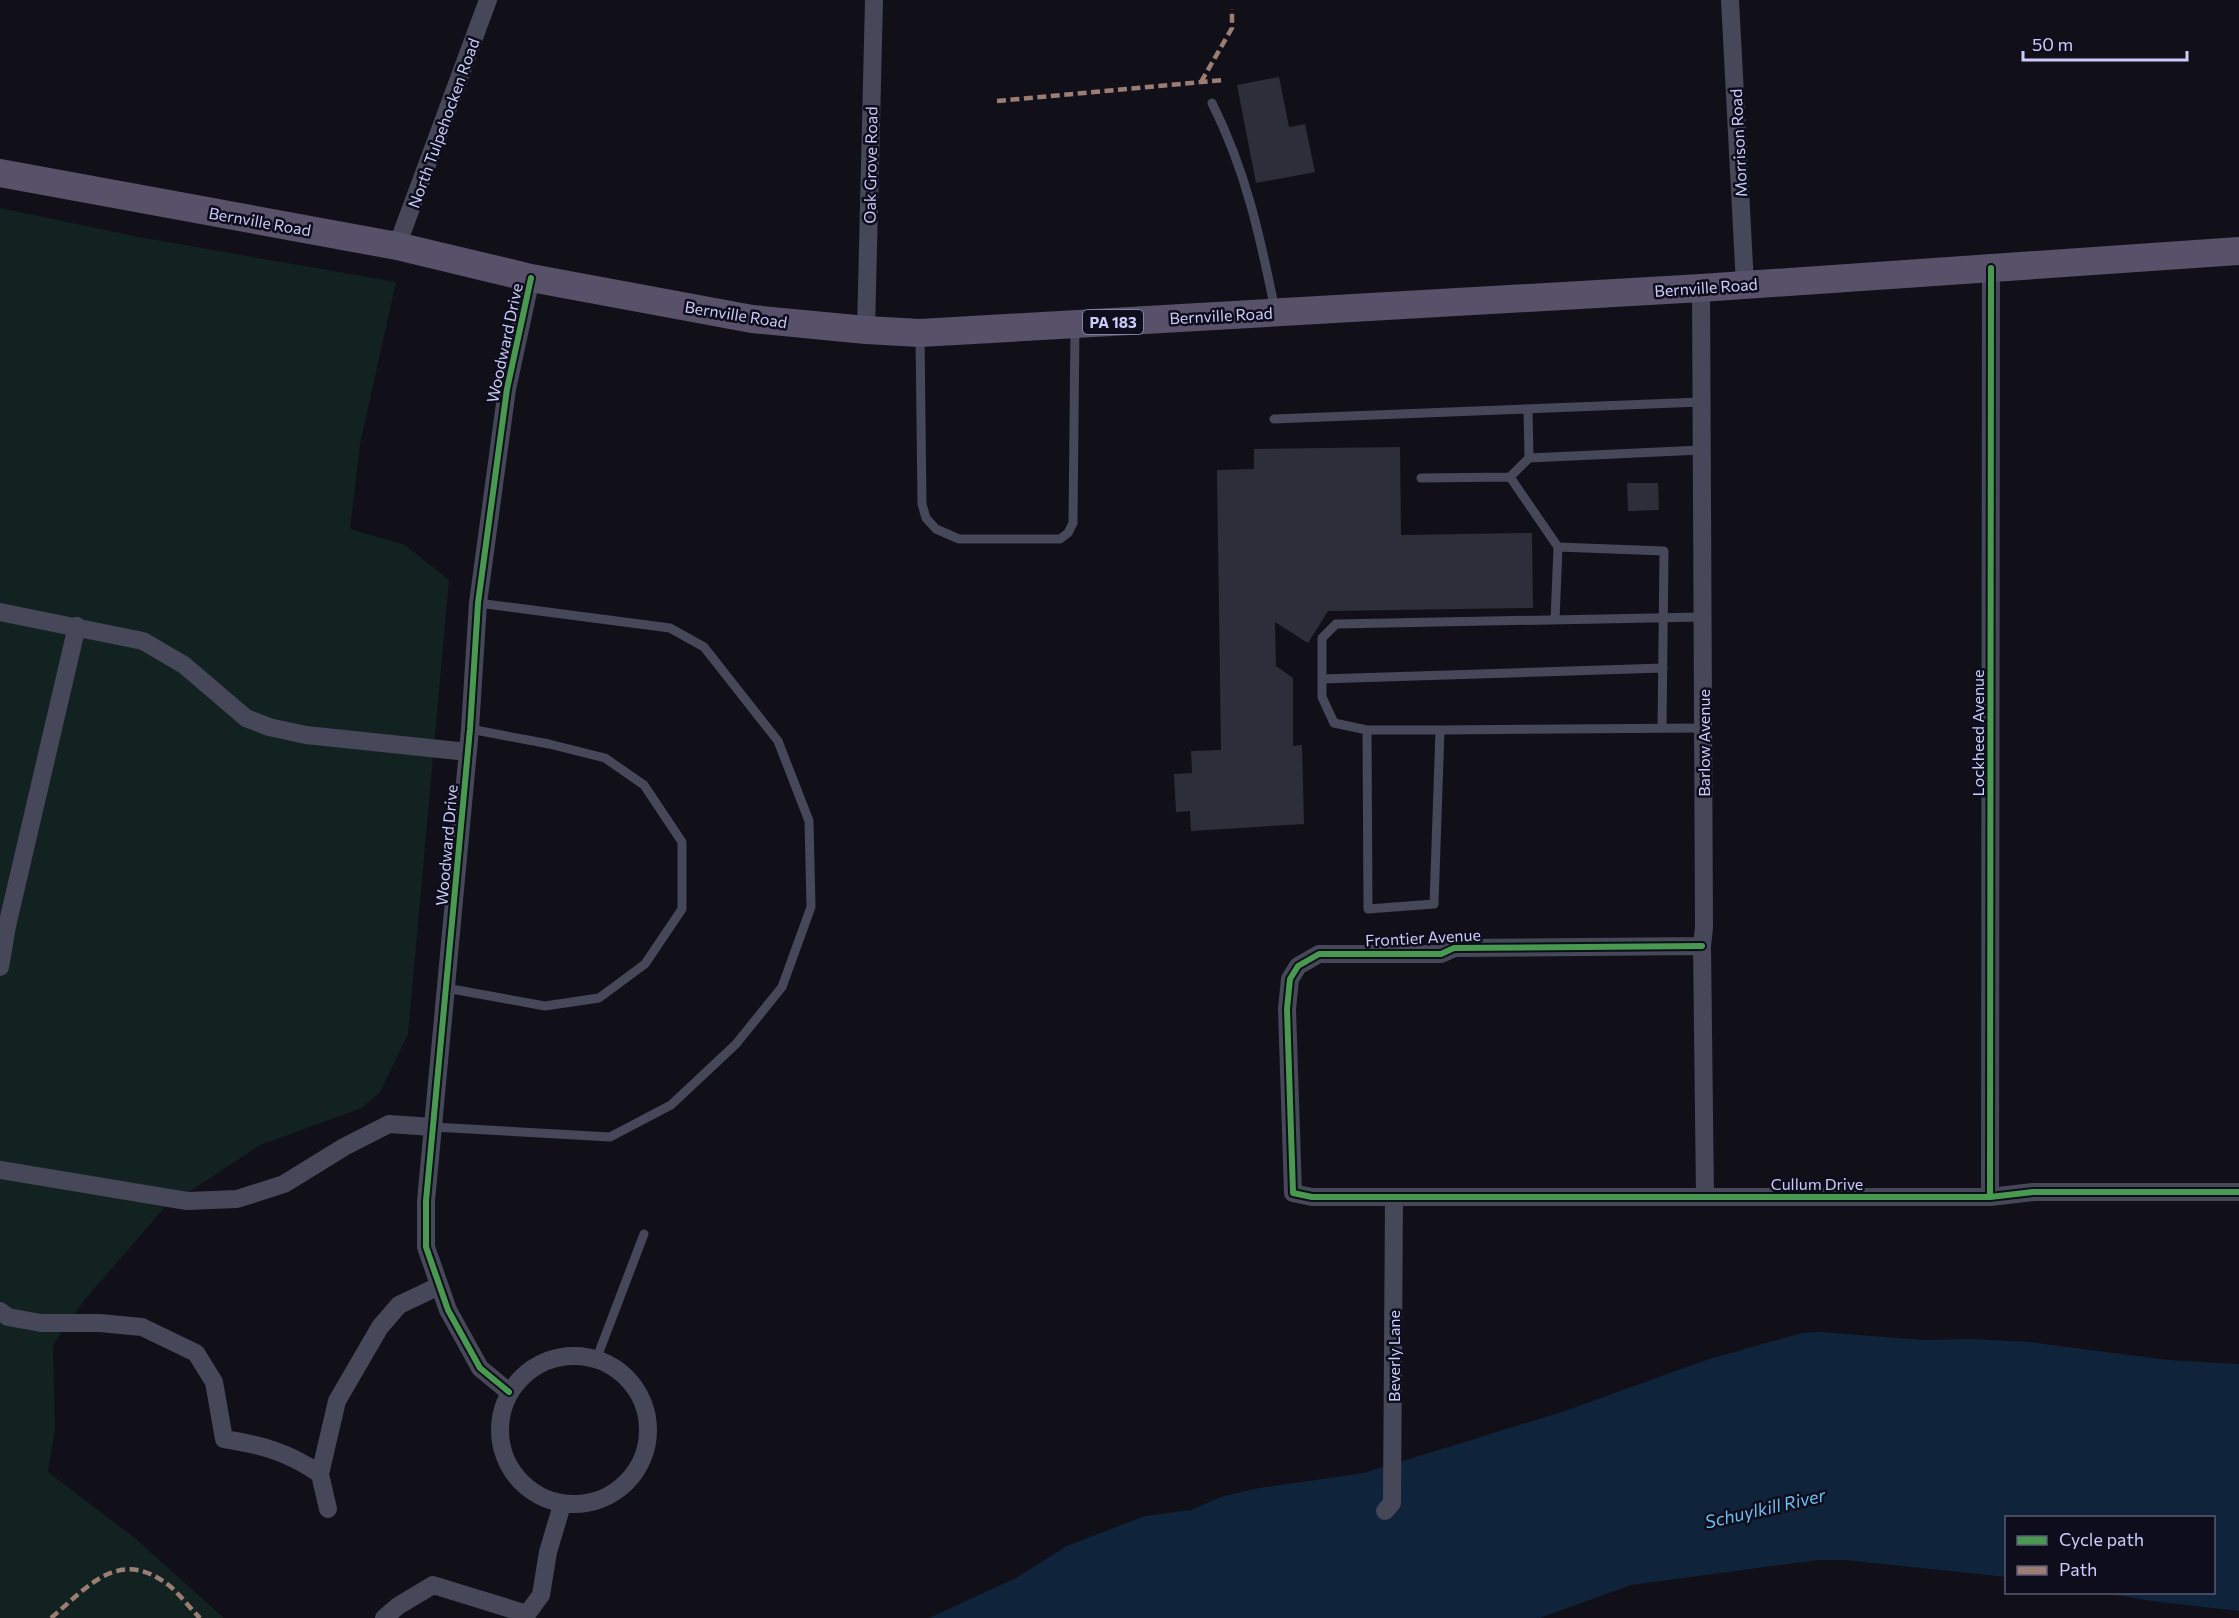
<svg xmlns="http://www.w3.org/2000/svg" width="2239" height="1618" font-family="Commissioner,sans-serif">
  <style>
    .green { fill: #112221 }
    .water { fill: #0f243b }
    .building { fill: #2e2e3b }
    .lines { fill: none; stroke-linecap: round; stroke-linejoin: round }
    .service { stroke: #464759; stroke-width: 9 }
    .minor { stroke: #464759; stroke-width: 18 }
    .primary { stroke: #58516a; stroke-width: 28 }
    .quiet { stroke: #9b7d72; stroke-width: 4.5; stroke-dasharray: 9 4.5; stroke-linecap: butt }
    .cycleway-casing { stroke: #0e0d1c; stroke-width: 10 }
    .cycleway { stroke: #469c4c; stroke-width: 6 }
    .labels { text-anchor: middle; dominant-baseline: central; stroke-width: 5; stroke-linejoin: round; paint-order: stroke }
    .shield { fill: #0e0d1c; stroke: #9393b8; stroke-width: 1.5 }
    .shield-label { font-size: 15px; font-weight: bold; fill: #ccccfb }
    .street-label { font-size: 16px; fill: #ccccfb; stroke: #0e0d1c }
    .water-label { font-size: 18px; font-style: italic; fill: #63c0f2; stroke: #0e0d1c }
  </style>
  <rect width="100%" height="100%" fill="#111018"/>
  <path class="green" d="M0,208L139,237L396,282L360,444L350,529L405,545L449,580L408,1034L380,1092L362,1108L260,1145L164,1208L82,1303L53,1345L55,1429L48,1472L136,1539L224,1618H0Z"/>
  <path class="water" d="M1820,1332L1923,1340L1973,1339L2028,1342L2168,1360L2239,1364V1611L2151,1601L2105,1593L2214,1592V1518H2006V1577L1845,1560H1818L1631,1585L1540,1618H929L1016,1578L1067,1546L1145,1516L1191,1510L1221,1497L1259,1488L1364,1473L1565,1411L1709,1359L1802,1333Z"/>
  <path class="building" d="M1279,77L1289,127L1305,124L1315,172L1256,183L1237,85Z
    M1400,447L1401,535L1532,533L1533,608L1328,611L1308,643L1275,622L1276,666L1293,678V746L1302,745L1304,824L1191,831L1190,811L1176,812L1174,774L1192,773L1191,751L1221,750L1217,470L1254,469V449Z
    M1627,483H1658L1659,510L1628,511Z"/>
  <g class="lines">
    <path class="service" d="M1212,103C1246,171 1260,236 1275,310
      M920,335L922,504L926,518L936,529L959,539H1060L1068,533L1073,523L1075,327
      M1528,409L1529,458
      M1274,419L1701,402
      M1510,477L1558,547
      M1421,478L1510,477L1529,458L1701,450
      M1702,617L1336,624L1322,638V697L1334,723L1367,730L1368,909L1434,904L1440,730L1703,728
      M1555,620L1558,547L1664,551L1662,728
      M1322,679L1663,668
      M1367,730H1440
      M446,988L545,1006L599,998L645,964L682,909V842L644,785L605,758L549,744L470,729
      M433,1127L610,1137L671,1105L736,1044L782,987L811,907L809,821L778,741L704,647L670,628L478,603
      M596,1360L644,1234"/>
    <path class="minor" d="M1730,0L1745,285
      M397,246L488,0
      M1701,288L1704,927L1702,946L1705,1197
      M866,330L874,0
      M0,612L143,641L184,665L246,718L269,727L306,735L468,752
      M1702,946L1454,948L1441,954H1319L1298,966L1290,979L1287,1009L1293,1193L1312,1197H1990L2033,1192H2239
      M0,967L7,926L77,626
      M0,1170L187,1201L237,1199L284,1184L344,1147L389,1124L433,1127
      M1990,1197L1991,268
      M0,1311L8,1317L41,1323H100L142,1327L196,1353L214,1382L224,1439C262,1445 288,1452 320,1474
      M500 1430a74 74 0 1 1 148 0a74 74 0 1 1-148 0Z
      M509,1392L480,1368L448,1310L426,1247V1201L470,729L478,603L507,389L531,278
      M328,1509L320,1474L337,1401L380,1327L399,1305L439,1286
      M1385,1511L1392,1503L1394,1197
      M384,1618L398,1606L433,1585L527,1614L541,1595L548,1552L562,1505"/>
    <path class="primary" d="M0,173L397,246L531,278L752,319L866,330L920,333L1701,288L2239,251"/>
    <path class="quiet" d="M1201,82L1232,28V9
      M997,101L1223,80
      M51,1618C90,1585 120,1546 171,1587C181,1596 190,1608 200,1618"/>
    <g class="cycleway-casing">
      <path id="cycleway" d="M1702,946L1454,948L1441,954H1319L1298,966L1290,979L1287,1009L1293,1193L1312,1197H1990L2033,1192H2239
        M1990,1197L1991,268
        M509,1392L480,1368L448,1310L426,1247V1201L470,729L478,603L507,389L531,278"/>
    </g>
    <use href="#cycleway" class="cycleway"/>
  </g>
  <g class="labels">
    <rect class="shield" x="1083" y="310" width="60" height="24" rx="4.5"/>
    <g class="shield-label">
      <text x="1113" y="322">PA 183</text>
    </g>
    <g class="street-label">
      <text transform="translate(443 123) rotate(-70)">North Tulpehocken Road</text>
      <text transform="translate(1738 143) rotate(-93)">Morrison Road</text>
      <text transform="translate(870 165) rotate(-89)">Oak Grove Road</text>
      <text transform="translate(260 221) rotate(10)">Bernville Road</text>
      <text transform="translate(1706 287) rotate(-4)">Bernville Road</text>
      <text transform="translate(736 314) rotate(9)">Bernville Road</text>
      <text transform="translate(1221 315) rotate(-3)">Bernville Road</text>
      <text transform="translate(504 343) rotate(-78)">Woodward Drive</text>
      <text transform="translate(1977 733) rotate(-90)">Lockheed Avenue</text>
      <text transform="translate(1703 743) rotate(-90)">Barlow Avenue</text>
      <text transform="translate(446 845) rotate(-85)">Woodward Drive</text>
      <text transform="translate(1423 937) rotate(-3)">Frontier Avenue</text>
      <text x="1817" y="1183">Cullum Drive</text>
      <text transform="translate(1393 1356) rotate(-90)">Beverly Lane</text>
    </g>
    <g class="water-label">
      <text transform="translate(1765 1508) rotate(-13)">Schuylkill River</text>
    </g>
  </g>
  <rect x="2005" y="1516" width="210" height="78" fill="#0e0d1c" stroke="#5a5975" stroke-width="1.5"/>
  <rect x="2017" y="1536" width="30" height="9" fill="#469c4c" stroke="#5a5975" stroke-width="1.5"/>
  <text x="2059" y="1546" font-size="18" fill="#ccccfb">Cycle path</text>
  <rect x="2017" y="1566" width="30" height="9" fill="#9b7d72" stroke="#5a5975" stroke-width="1.5"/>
  <text x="2059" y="1576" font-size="18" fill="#ccccfb">Path</text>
  <path d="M2023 51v9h164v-9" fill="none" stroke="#ccccfb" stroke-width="3"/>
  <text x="2032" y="51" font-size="18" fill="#ccccfb" stroke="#0e0d1c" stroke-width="4.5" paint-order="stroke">50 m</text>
</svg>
